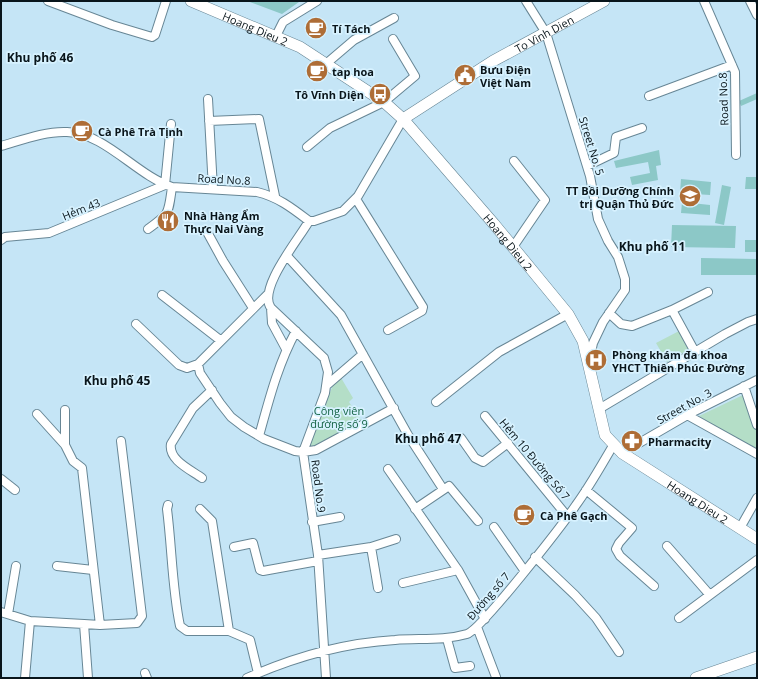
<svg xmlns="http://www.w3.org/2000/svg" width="758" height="679" font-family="'Open Sans',sans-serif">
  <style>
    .green { fill: #b4dec7 }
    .building { fill: #8cc8c7 }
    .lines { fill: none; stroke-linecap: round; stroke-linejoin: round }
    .street-casing { stroke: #678695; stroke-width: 10 }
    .secondary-casing { stroke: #678695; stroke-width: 12 }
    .street { stroke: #fff; stroke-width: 8 }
    .secondary { stroke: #fff; stroke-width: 11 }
    .labels { text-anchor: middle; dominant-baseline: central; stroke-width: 3.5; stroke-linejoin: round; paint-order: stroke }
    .street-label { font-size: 11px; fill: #09151b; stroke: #d7f2ff }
    .poi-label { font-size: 11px; font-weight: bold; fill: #09151b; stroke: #d7f2ff; text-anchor: start }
    .park-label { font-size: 11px; fill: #146344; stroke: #d7f2ff }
    .neighbourhood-label { font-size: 12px; font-weight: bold; fill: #09151b; stroke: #d7f2ff }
  </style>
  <rect width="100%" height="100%" fill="#c5e5f6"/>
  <path class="green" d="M681,330L690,349L667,362L656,343Z
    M340,376L353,398L349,402L363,423L316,448L311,447L309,444L333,385Z
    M745,394L757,428V453L699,416Z"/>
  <path class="building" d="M247,1H298L299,2L282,14Z
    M757,93V99L741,106L739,101Z
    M659,150L661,165L656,166L658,180L632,185L630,177L650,173L648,162L616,168L614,161Z
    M746,177H757V189H745Z
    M681,179L711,182L710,195L680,193Z
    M722,185L731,187L724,225L715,223Z
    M682,202L710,205V215L681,213Z
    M672,225L736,226L735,248L671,247Z
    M745,240H757V252H745Z
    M701,258L757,259V275H701Z"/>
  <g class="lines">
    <g class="street-casing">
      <path id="street" d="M48,1L112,25L152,37L155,35L166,1
        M526,1L546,33L590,176L598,219L608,241L618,257L625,279V290L603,322L593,343L589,362
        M704,1L735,72L736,155
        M750,1L757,15
        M276,36L283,22L317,1
        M327,63L354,40L394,18
        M649,96L732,65
        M208,99L213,189
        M209,121L259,119L275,196
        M1,146C22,140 45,131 67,132C105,133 136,175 172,187L257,192C278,197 292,208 309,221H314L343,211L358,196L403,119
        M307,147L330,128L384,102L415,76L393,39
        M587,166L614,153L616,137L642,128
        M356,199L423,307L422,311L388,330
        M309,221C299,239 257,289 271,308L324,358L328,372L325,393L303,452L318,555L326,678
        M148,229C170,213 168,215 172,187
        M206,230L223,261L253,308
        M1,240L5,237L49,233L165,185L171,124
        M513,247L545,200L514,161
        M287,256L341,315L408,435L443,489
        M268,294L198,364L200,373L220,403L231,417L244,427L264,439L295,451L303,452L316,450L394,408
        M162,295L220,340
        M271,308L272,323L286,349
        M672,310L708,292
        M609,313L621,324L632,326L672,310L695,352
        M136,324L179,365L187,368L198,364
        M327,385L363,354
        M744,386L757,425
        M436,402L499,352L568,314
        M599,409L725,334L748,322L757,319
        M65,410V445
        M37,414L65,445L73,461L82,468L100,625
        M687,415L757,454
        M485,416L567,516
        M259,436C269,400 278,364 296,331
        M461,438L475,458L483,462L508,443
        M622,453L691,413L757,380
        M388,469L458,570L485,619
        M202,478C191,470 168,460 171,444L193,408L212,390
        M1,479L15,490
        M586,490L632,528L619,543L616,549L620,556L654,586
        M168,505L167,509C172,548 172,588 180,626L187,631H229
        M200,509L212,521L229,631L250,640L258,673
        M415,509L449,486L478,521
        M312,522L340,517
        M494,527L524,570
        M740,528L757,498
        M667,546L709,594
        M234,547L253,543L260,570L263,571L318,561
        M371,547L378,588
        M318,555L371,547L396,539
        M535,557L575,595L596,618L619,652
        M57,566L93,570
        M403,583L458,570
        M1,612L30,621L84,624L88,678
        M8,614L16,566
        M679,618L757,560
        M84,624L100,625L137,623L142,616L121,441
        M477,627L496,677
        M447,639L455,668L470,666
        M145,673L147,678
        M25,678L30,621
        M247,678C294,657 343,643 395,640C419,638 443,641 467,634C481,630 563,524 576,505C590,486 602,464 614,444"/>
    </g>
    <g class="secondary-casing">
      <g id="secondary">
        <path id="s1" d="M191,1L300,47L384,102L403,119L494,224L568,314L583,341L605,435L622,453L757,539"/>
        <path id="s2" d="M403,119L493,61L604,1"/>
        <path d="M696,678L757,657"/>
      </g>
    </g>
    <use href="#street" class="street"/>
    <use href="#secondary" class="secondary"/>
  </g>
  <defs>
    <g id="cafe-disc" transform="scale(1.15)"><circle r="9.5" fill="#ae6d36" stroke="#d7f2ff"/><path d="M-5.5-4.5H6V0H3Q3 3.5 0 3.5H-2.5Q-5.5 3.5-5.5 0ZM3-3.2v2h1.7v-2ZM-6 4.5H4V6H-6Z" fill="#fff"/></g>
    <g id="civic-disc" transform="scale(1.15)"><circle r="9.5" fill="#ae6d36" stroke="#d7f2ff"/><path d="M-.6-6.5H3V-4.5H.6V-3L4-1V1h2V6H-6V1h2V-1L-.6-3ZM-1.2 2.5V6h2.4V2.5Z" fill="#fff"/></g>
    <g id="bus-disc" transform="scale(1.15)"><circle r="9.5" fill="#ae6d36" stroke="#d7f2ff"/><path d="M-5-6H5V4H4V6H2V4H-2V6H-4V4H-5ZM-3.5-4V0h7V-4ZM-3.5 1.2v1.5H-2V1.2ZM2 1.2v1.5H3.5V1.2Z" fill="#fff"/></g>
    <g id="school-disc" transform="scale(1.15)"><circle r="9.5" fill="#ae6d36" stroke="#d7f2ff"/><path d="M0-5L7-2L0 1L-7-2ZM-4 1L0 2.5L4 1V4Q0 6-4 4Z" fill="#fff"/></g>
    <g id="restaurant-disc" transform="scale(1.15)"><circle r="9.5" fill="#ae6d36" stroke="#d7f2ff"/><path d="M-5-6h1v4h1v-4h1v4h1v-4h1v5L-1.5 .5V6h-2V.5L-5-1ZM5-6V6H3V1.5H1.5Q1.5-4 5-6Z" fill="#fff"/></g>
    <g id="hospital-disc" transform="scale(1.15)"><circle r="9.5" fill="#ae6d36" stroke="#d7f2ff"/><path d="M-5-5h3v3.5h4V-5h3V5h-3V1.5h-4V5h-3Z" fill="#fff"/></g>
    <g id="pharmacy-disc" transform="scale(1.15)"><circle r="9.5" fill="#ae6d36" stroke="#d7f2ff"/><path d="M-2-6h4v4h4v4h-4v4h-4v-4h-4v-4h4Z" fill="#fff"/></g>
  </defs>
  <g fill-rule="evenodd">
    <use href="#cafe-disc" x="316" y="28"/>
    <use href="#cafe-disc" x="317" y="71"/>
    <use href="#civic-disc" x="465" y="75"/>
    <use href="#bus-disc" x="380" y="94"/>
    <use href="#cafe-disc" x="82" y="131"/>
    <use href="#school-disc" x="690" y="196"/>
    <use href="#restaurant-disc" x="168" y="221"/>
    <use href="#hospital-disc" x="596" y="360"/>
    <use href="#pharmacy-disc" x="632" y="441"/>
    <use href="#cafe-disc" x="524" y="515"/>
  </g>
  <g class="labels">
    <g class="street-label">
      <text stroke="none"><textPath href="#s1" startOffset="70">Hoang Dieu 2</textPath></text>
      <text stroke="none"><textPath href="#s2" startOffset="165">To Vinh Dien</textPath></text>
      <text transform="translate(723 99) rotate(-92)">Road No.8</text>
      <text transform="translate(592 146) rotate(73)">Street No. 5</text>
      <text transform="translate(224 179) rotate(3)">Road No.8</text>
      <text transform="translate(81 209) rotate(-22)">Hẻm 43</text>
      <text stroke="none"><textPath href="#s1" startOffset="406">Hoang Dieu 2</textPath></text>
      <text transform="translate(684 406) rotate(-29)">Street No. 3</text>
      <text transform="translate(535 459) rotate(50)">Hẻm 10 Đường Số 7</text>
      <text transform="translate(319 486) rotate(83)">Road No.9</text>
      <text stroke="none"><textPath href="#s1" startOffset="742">Hoang Dieu 2</textPath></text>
      <text transform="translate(488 596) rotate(-49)">Đường số 7</text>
    </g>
    <g class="poi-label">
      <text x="332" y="28">Tí Tách</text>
      <text x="480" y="69">Bưu Điện<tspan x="480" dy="13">Việt Nam</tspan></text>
      <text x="332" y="71">tap hoa</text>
      <text x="364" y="94" text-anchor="end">Tô Vĩnh Diện</text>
      <text x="98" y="131">Cà Phê Trà Tịnh</text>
      <text x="674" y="190" text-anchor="end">TT Bồi Dưỡng Chính<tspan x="674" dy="13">trị Quận Thủ Đức</tspan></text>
      <text x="184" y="215">Nhà Hàng Ẩm<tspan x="184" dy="13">Thực Nai Vàng</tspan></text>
      <text x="612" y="354">Phòng khám đa khoa<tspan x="612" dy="13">YHCT Thiên Phúc Đường</tspan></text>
      <text x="648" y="441">Pharmacity</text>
      <text x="540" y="515">Cà Phê Gạch</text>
    </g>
    <g class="park-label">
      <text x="339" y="410">Công viên<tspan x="339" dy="13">đường số 9</tspan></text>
    </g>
    <g class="neighbourhood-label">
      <text x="40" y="57">Khu phố 46</text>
      <text x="652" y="246">Khu phố 11</text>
      <text x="117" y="380">Khu phố 45</text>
      <text x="428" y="438">Khu phố 47</text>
    </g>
  </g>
  <rect width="758" height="679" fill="none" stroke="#09151b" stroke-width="4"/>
</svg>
